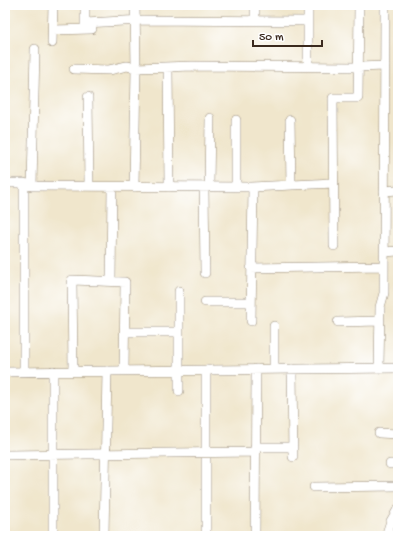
<svg xmlns="http://www.w3.org/2000/svg" width="403" height="541" font-family="'Gochi Hand',sans-serif">
  <style>
    .lines { fill: none; stroke-linecap: round; stroke-linejoin: round }
    .street-casing { stroke: #968875; stroke-width: 10 }
    .street { stroke: #fff; stroke-width: 9 }
  </style>
  <rect width="100%" height="100%" fill="#fff"/>
  <filter id="ink" filterUnits="userSpaceOnUse"><feTurbulence type="fractalNoise" baseFrequency=".025" numOctaves="2"/><feDisplacementMap in="SourceGraphic" scale="8" xChannelSelector="R" yChannelSelector="G"/><feConvolveMatrix kernelMatrix="1 2 1 2 8 2 1 2 1" color-interpolation-filters="sRGB"/></filter>
  <filter id="wash" filterUnits="userSpaceOnUse"><feTurbulence type="fractalNoise" baseFrequency=".012" numOctaves="4" result="noise"/><feDisplacementMap in="SourceGraphic" scale="16" xChannelSelector="R" yChannelSelector="G"/><feGaussianBlur stdDeviation="0.9" result="paint"/><feColorMatrix in="noise" values="0 0 0 0 0 0 0 0 0 0 0 0 0 0 0 0 0 1.4 0 .05"/><feComposite in="paint" operator="in"/></filter>
  <g filter="url(#wash)">
    <rect width="100%" height="100%" fill="#f0e6cc"/>
  </g>
  <g filter="url(#ink)">
    <g class="lines">
      <g class="street-casing">
        <path id="street" d="M308,5V66
          M255,20V5
          M85,23L143,20L308,21
          M85,28V5
          M53,30L92,29
          M52,43L53,5
          M168,67L169,187
          M74,69L109,70L127,66L136,68L192,66L358,67L385,66
          M88,97L89,186
          M290,120L291,185
          M5,183H24L32,186L251,187L334,183
          M32,186L35,49
          M134,187L136,68L135,5
          M204,187L205,273
          M209,187L210,118
          M236,187V120
          M384,191L398,190
          M334,246L333,98H358L359,5
          M384,252L398,251
          M251,268L384,266
          M111,281L112,187
          M205,302H251
          M251,321L253,187
          M338,322L380,321
          M125,332H179
          M379,367L380,307L384,293L385,5
          M274,369V326
          M292,369L293,457
          M206,370V536
          M73,371L72,280L125,282L124,371
          M5,372L398,368
          M24,372V183
          M179,391V291
          M379,433L398,434
          M255,447H293
          M5,455L255,452
          M390,464H398
          M314,487L398,486
          M53,536V371
          M104,536L107,371
          M255,536L256,369
          M386,536L391,521L398,509"/>
      </g>
      <use href="#street" class="street"/>
    </g>
  </g>
  <rect width="403" height="541" fill="none" stroke="#fff" stroke-width="20"/>
  <path d="M253 40v6h69v-6" fill="none" stroke="#3b2a1e" stroke-width="2"/>
  <text x="259" y="40" font-size="12" fill="#3b2a1e" stroke="#ffffff" stroke-width="3" paint-order="stroke">50 m</text>
</svg>
